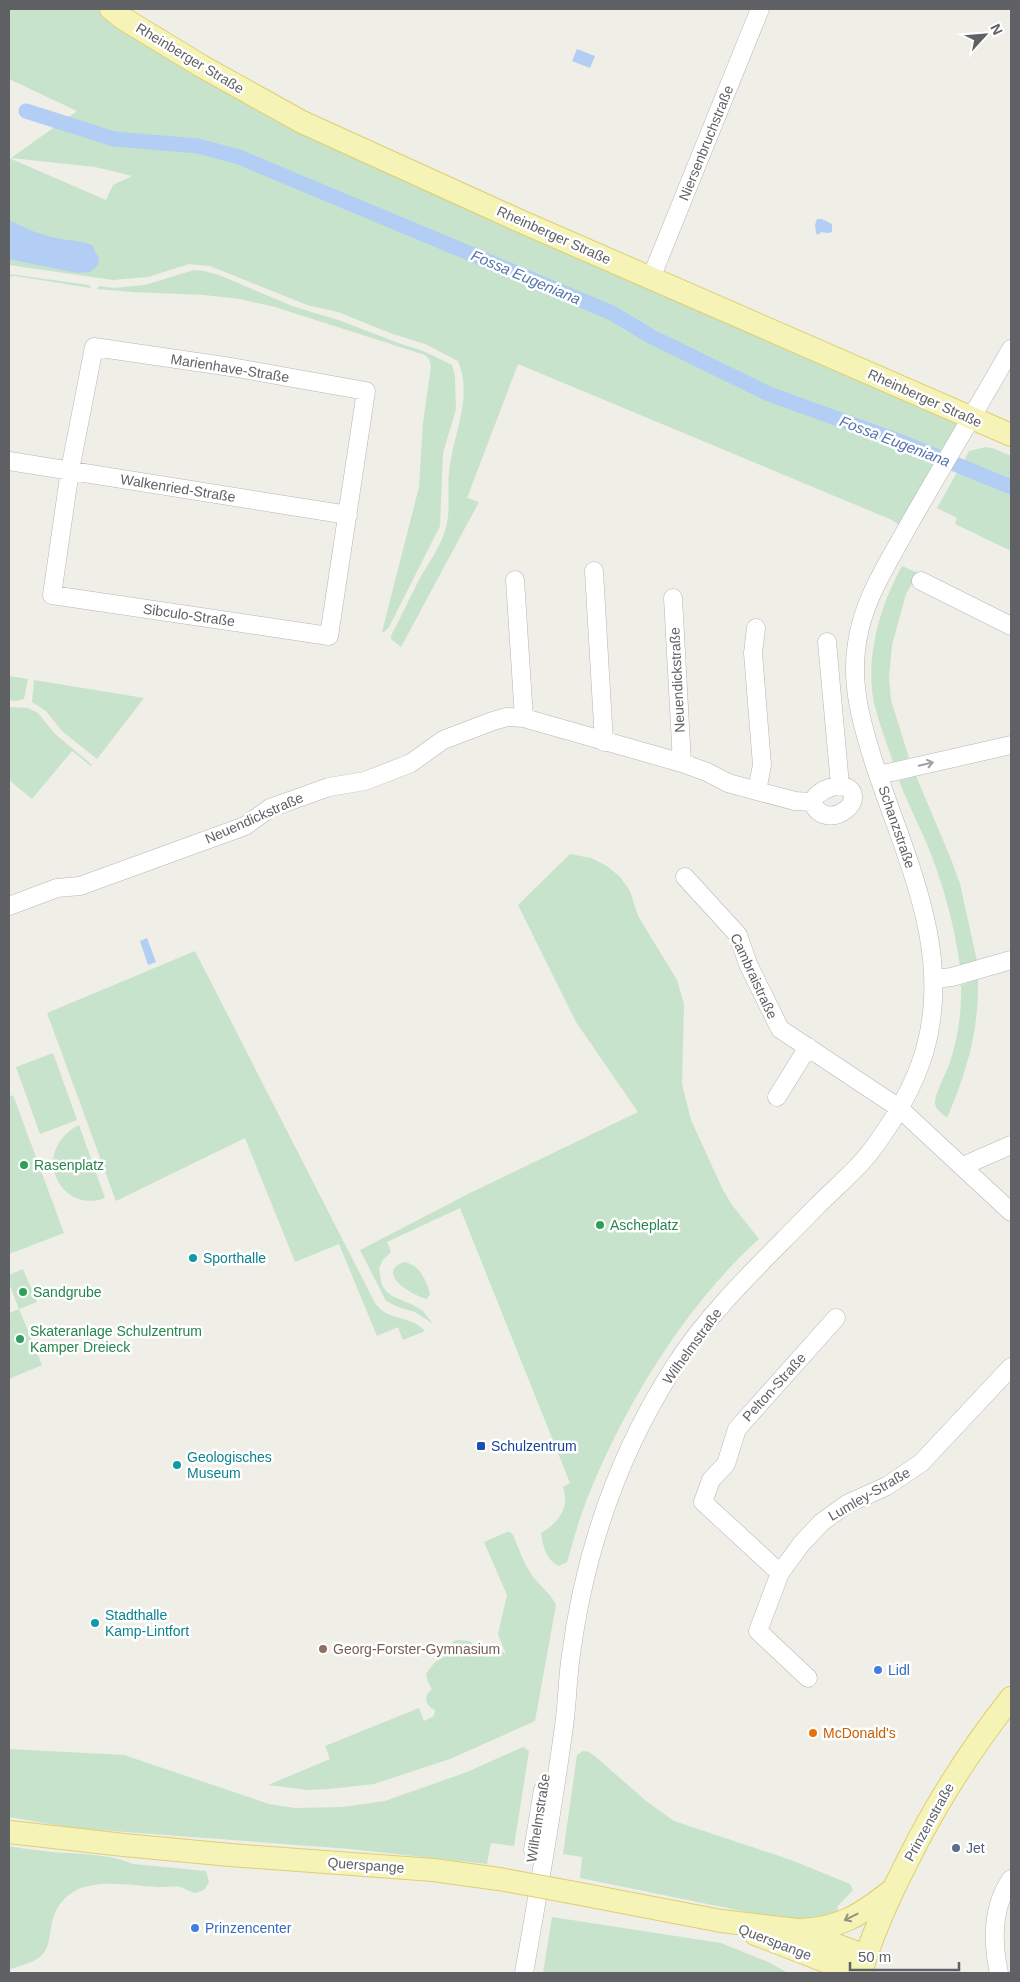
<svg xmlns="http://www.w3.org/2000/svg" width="1020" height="1982" font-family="Arial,sans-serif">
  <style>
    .green { fill: #c7e3cb }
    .water { fill: #b2cef4 }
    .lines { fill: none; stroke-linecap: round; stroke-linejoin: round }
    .canal { stroke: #b2cef4; stroke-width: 15 }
    .minor-casing { stroke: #b4b6ba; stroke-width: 19 }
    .major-casing { stroke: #e0cf70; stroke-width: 24 }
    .minor { stroke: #fff; stroke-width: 18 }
    .major { stroke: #f5f3b6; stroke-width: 22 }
    .major-bridge-casing { stroke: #e0cf70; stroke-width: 24; stroke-linecap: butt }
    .major-bridge { stroke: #f5f3b6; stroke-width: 22 }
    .oneway { stroke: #9fa0a3 }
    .oneway2 { stroke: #949481 }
    .leisure-dot { fill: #2e9e5b; stroke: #fff; stroke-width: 2 }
    .culture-dot { fill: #0f9aa8; stroke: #fff; stroke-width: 2 }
    .transit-dot { fill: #1a4fb4; stroke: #fff; stroke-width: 2 }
    .education-dot { fill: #8d6e63; stroke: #fff; stroke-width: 2 }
    .shop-dot { fill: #3f7fe0; stroke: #fff; stroke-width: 2 }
    .food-dot { fill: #e8710a; stroke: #fff; stroke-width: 2 }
    .service-dot { fill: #5c6f8a; stroke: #fff; stroke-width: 2 }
    .labels { text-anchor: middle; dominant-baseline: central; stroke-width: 5; stroke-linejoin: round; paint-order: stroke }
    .street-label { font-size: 14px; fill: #5f6165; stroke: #fff }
    .leisure-label { font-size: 14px; fill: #27864d; stroke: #fff; text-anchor: start }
    .culture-label { font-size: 14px; fill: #0d838f; stroke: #fff; text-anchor: start }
    .transit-label { font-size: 14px; fill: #164399; stroke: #fff; text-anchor: start }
    .education-label { font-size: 14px; fill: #785e54; stroke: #fff; text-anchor: start }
    .shop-label { font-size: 14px; fill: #366cbe; stroke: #fff; text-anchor: start }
    .food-label { font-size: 14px; fill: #c56008; stroke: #fff; text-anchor: start }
    .service-label { font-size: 14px; fill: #4e5e75; stroke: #fff; text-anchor: start }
    .water-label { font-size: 15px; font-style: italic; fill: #5473ad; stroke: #fff }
  </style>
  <rect width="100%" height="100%" fill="#efeee7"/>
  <path class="green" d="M9,9H111L203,67L971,417L902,527L892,520L518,364L467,498L479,502L401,647L391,639V636C401,617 410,597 420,578C429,562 442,545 446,527C451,509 447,491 449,473C452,436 474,398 458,361L425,344L390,333L338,312L307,305L210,266L189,264L148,277L113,280L9,265V158L106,200L113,185L132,176L95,167L11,158L77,111L9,79Z
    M194,270L204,271L219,275L292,306L341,321L401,344L421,350L452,365L455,377L456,409L443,453L440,526L389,627L384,632H382L419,487L423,423L431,366L429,359L425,355L275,307L240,299L204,295L133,292L97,289L99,286L114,288L145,285Z
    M9,274L89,285L91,288L15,276L9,277Z
    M986,447L995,449L1011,456V551L955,524L957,518L937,508L969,451Z
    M902,566L918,573L906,594L892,645L889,677L891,700L909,758L893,762C886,742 879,723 874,703C865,657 880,606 902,566Z
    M9,676L28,679L24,699L16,701L9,700Z
    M34,680L144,698L97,759L62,731L46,711L32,702Z
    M9,707L28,708L38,713L54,733L92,765L91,766L72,751L32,799L9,780Z
    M916,776L951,859L960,884L977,961L960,966C955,931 947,898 935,865C925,836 910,809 899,781Z
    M570,854L591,858L607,866L620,877L630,891L638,916L677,980L684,1004L682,1084L691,1120L723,1190L732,1205L759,1239C684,1306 619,1414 584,1507C577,1525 573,1544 567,1562L559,1566C546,1560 543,1546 541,1533C559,1522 570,1508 563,1487L570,1483L460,1208L387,1242L391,1252L382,1261L379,1269L382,1285L386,1291L392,1296L413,1305L423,1311L433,1324L415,1312L398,1307L386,1301L360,1250L470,1193L638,1112L576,1022L518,905Z
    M195,951L375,1303C388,1322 411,1315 425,1331L403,1340L398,1327L377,1336L339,1244L295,1262L245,1138L116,1201L47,1013Z
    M978,979C979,1031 967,1071 947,1118C942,1113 935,1109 935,1103C935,1093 947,1072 950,1062C958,1038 962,1010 961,985Z
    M53,1053L77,1120L40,1134L16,1067Z
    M13,1095L64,1233L9,1254V1097Z
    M79,1125L105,1198C60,1215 29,1151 79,1125Z
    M404,1262C419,1264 427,1281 430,1294L427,1299C413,1296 374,1273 404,1262Z
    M23,1269L37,1302L19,1309L42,1365L9,1379V1313L19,1309L9,1283V1275Z
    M507,1532H510L513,1535C519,1549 524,1565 534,1578C541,1587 551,1594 556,1605L535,1721L450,1759L374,1784L329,1789L308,1790L268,1785L330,1759L325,1746L419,1708L424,1721L434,1716L435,1710C425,1706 423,1696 432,1689L428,1682L426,1674L434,1663L447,1654L450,1645L454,1641L458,1640L469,1641L478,1647H494L506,1654L498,1634L507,1595L484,1542Z
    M523,1747L529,1751L514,1846L491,1843L487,1864L350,1849L73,1828L9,1817V1749L124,1755L269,1804L295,1808L343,1807L385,1801L467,1772Z
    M583,1751L589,1752L596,1757L646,1801L674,1821L791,1860L850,1884L853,1890L837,1907L840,1917L786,1920L580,1878L582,1857L563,1854L577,1755Z
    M9,1846C20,1848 32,1850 44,1851C73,1855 105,1852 133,1864L206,1871L209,1882L204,1890L195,1893C191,1892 186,1889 181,1887C174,1886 165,1887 158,1887C138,1886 108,1881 89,1886C76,1888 65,1896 58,1907C46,1925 55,1948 37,1959C29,1964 18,1966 9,1970Z
    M552,1917L721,1943L768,1962L788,1973H543Z"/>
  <path class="water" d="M577,49L595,56L590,68L572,61Z
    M817,219H822L832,224V232L828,233L821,232L818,235L816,233L815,225Z
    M9,220C25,228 39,235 57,238C69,241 81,240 92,245L99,259L98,265L90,272L77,273L9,259Z
    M147,938L156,962L148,965L140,941Z"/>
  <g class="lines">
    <path class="canal" d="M26,111L114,139L198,146L239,157L612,313L652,337L769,394L899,441L1011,487"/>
    <g class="minor-casing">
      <path id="minor" d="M651,278L760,9
        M94,347L231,367L366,391L329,636L52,595L70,470Z
        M9,461L348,515
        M594,571L604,742
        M515,580L524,718
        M921,581L1011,626
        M673,598L682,763
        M756,628L753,653L762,765L757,791
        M827,642L840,785
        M879,775L1011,745
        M840,785C876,794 828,837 812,802C817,792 829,787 840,785Z
        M685,877L738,935L748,964L780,1029L899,1108L1011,1212
        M9,906L57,888L80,886L245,826L270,808L329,787L365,781L411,763L443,740L493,721L507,717L524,718L682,763L707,772L728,783L757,791L795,801L812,802
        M934,979L952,977L1011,960
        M777,1097L808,1047
        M963,1166L1011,1145
        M780,1573L703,1502L711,1480L726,1464L737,1429L836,1318
        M808,1678L758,1631L780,1573L802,1543L822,1522L847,1504L887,1486L921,1463L1011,1367
        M533,1850L543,1790
        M524,1973C538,1894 552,1814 563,1733C567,1710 567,1686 570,1662C583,1558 617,1456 674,1367C712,1307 768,1257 817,1206C834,1189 853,1173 868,1155C891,1125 913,1089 924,1053C954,953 906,859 875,766C862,725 850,685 857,643C863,600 887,565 907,528C941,468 977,409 1011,349
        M999,1973C992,1941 992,1907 1011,1879"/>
    </g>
    <g class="major-casing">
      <path id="major" d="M111,9L124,19L203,67L302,122L520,221L1011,435
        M9,1832L124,1845L230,1855L433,1870L499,1879
        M570,1892L721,1921L797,1930L865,1956
        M800,1930C839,1929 862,1914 891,1891
        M755,1934L856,1973
        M861,1973C872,1933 890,1895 909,1858C939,1798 970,1750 1011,1698"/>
    </g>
    <use href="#minor" class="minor"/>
    <use href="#major" class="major"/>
    <g class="major-bridge-casing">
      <path id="major-bridge" d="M499,1879L570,1892"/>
    </g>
    <use href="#major-bridge" class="major-bridge"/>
  </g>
  <defs><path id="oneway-shaft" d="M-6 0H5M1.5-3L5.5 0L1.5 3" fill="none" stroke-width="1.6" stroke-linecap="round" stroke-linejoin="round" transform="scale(1.25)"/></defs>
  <use class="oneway" href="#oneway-shaft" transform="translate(926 764) rotate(-13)"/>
  <use class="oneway2" href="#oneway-shaft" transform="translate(851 1917) rotate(153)"/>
  <g class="leisure-dot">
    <circle cx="24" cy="1165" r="5"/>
    <circle cx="600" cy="1225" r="5"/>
    <circle cx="23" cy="1292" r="5"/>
    <circle cx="20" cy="1339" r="5"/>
  </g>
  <g class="culture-dot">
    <circle cx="193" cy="1258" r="5"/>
    <circle cx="177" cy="1465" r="5"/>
    <circle cx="95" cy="1623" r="5"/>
  </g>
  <rect class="transit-dot" x="476" y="1441" width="10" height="10" rx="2.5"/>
  <circle class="education-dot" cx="323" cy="1649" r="5"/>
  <g class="shop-dot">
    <circle cx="878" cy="1670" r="5"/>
    <circle cx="195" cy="1928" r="5"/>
  </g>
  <circle class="food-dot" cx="813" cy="1733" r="5"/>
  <circle class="service-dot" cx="956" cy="1848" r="5"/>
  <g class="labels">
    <g class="street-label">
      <text transform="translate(190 58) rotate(31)">Rheinberger Straße</text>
      <text transform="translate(706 143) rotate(-68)">Niersenbruchstraße</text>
      <text transform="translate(554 235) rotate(24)">Rheinberger Straße</text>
      <text transform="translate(230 368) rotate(9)">Marienhave-Straße</text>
      <text transform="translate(925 398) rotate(24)">Rheinberger Straße</text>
      <text transform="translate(178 488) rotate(9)">Walkenried-Straße</text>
      <text transform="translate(189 615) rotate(8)">Sibculo-Straße</text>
      <text transform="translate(677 680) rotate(-93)">Neuendickstraße</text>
      <text transform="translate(254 818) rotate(-24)">Neuendickstraße</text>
      <text transform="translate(897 827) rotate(71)">Schanzstraße</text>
      <text transform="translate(754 976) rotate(65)">Cambraistraße</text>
      <text transform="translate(692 1346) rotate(-54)">Wilhelmstraße</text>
      <text transform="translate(774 1387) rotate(-48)">Pelton-Straße</text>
      <text transform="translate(869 1494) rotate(-30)">Lumley-Straße</text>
      <text transform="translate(538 1818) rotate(-81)">Wilhelmstraße</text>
      <text transform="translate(929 1822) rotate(-61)">Prinzenstraße</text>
      <text transform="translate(366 1865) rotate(4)">Querspange</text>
      <text transform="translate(775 1942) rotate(21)">Querspange</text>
    </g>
    <g class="leisure-label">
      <text x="34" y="1165">Rasenplatz</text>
      <text x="610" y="1225">Ascheplatz</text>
      <text x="33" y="1292">Sandgrube</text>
      <text x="30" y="1331">Skateranlage Schulzentrum<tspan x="30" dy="16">Kamper Dreieck</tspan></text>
    </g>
    <g class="culture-label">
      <text x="203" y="1258">Sporthalle</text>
      <text x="187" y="1457">Geologisches<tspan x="187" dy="16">Museum</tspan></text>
      <text x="105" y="1615">Stadthalle<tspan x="105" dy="16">Kamp-Lintfort</tspan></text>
    </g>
    <g class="transit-label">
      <text x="491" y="1446">Schulzentrum</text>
    </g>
    <g class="education-label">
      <text x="333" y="1649">Georg-Forster-Gymnasium</text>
    </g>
    <g class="shop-label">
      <text x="888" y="1670">Lidl</text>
      <text x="205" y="1928">Prinzencenter</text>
    </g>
    <g class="food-label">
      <text x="823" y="1733">McDonald's</text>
    </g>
    <g class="service-label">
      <text x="966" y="1848">Jet</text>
    </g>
    <g class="water-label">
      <text transform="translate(526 277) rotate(23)">Fossa Eugeniana</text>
      <text transform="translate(895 441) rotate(21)">Fossa Eugeniana</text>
    </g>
  </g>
  <rect width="1020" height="1982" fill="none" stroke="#5f6165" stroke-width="20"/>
  <g transform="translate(985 35) rotate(64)" stroke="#ffffff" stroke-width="4" paint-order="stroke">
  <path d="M0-4L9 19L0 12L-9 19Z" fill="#5f6165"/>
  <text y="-8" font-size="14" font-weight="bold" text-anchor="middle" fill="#5f6165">N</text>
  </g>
  <path d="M850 1962v8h109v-8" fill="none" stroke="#5f6165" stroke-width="2.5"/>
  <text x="858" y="1962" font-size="15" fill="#5f6165" stroke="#ffffff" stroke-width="4" paint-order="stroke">50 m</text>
</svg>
